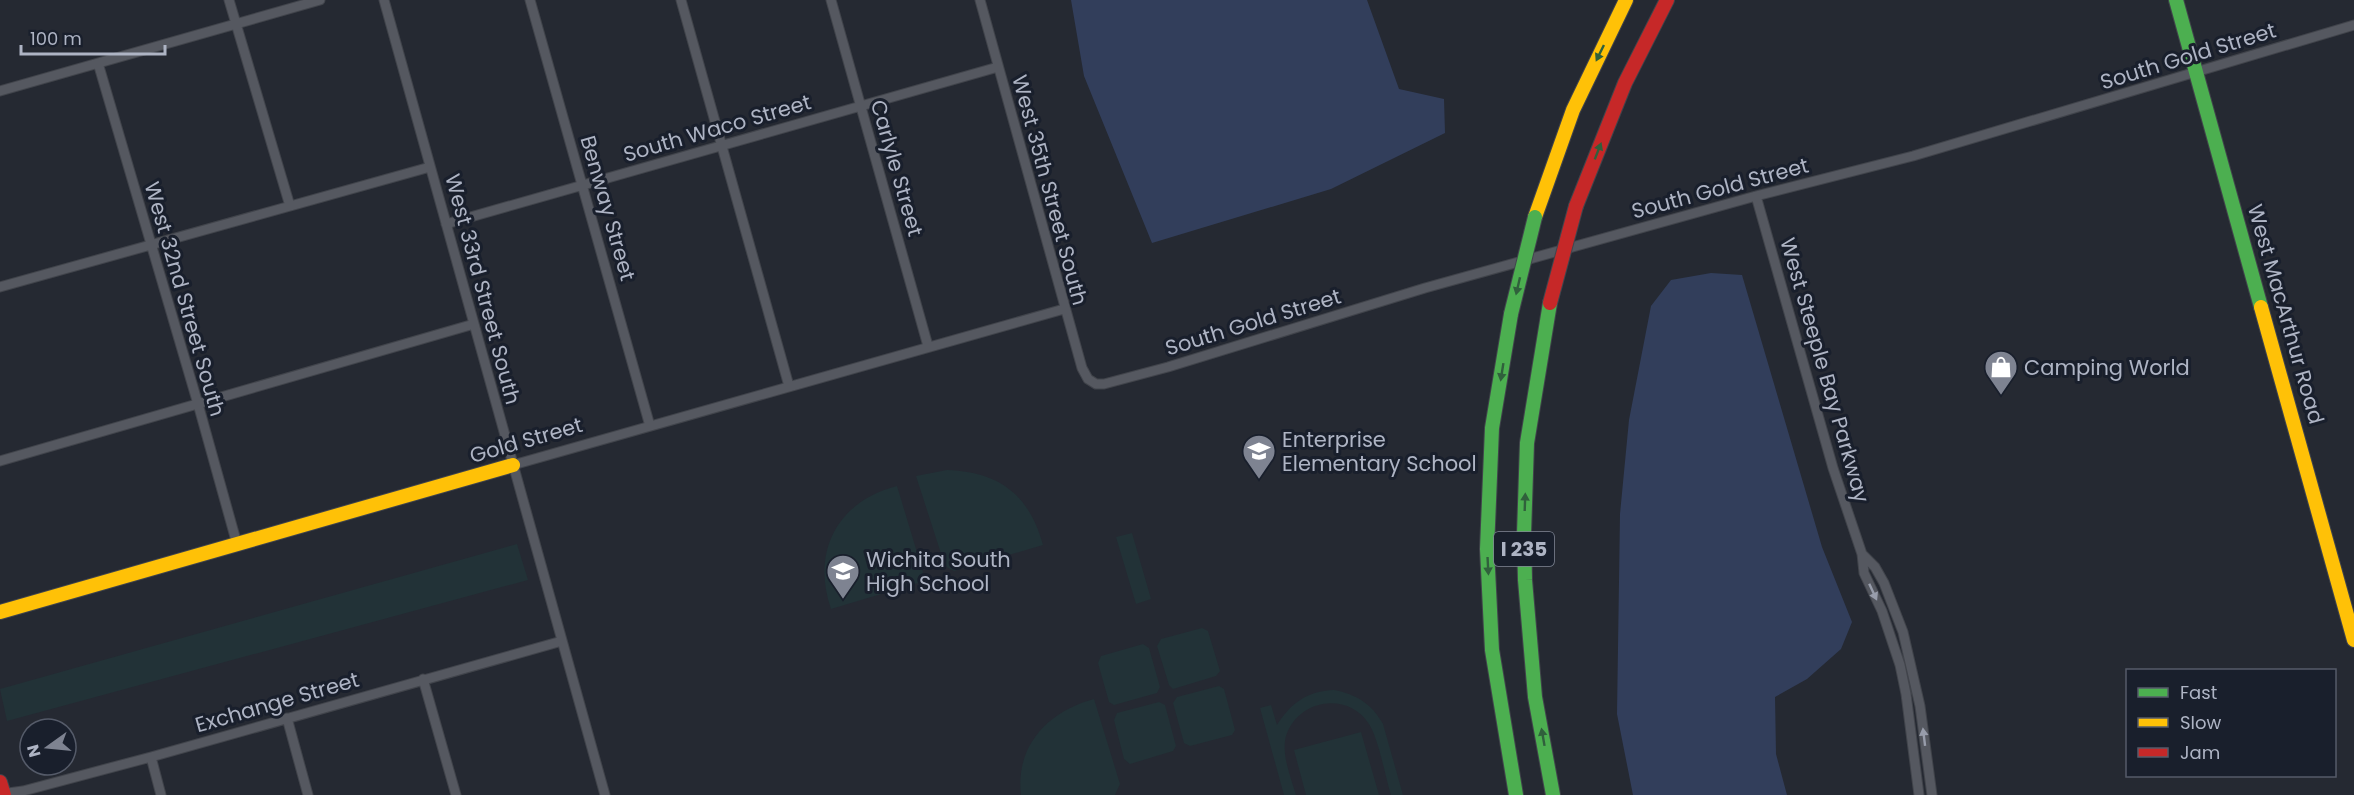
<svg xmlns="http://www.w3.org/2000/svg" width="2354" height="795" font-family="Poppins,sans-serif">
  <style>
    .green { fill: #223237 }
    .water { fill: #323e5b }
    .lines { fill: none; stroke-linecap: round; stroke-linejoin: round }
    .street-casing { stroke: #41444b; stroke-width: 11 }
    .fast-casing { stroke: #41444b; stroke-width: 16 }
    .slow-casing { stroke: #41444b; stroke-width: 16 }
    .jam-casing { stroke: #41444b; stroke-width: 16 }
    .street { stroke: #555860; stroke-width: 9 }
    .fast { stroke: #4caf50; stroke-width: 14 }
    .slow { stroke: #ffc107; stroke-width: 14 }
    .jam { stroke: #c62828; stroke-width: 14 }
    .fast-bridge-casing { stroke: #42454d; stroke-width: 16; stroke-linecap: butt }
    .jam-bridge-casing { stroke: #42454d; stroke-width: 16; stroke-linecap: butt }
    .fast-bridge { stroke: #4caf50; stroke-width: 14 }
    .jam-bridge { stroke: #c62828; stroke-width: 14 }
    .oneway { fill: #30603c }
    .oneway2 { fill: #989dab }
    .labels { text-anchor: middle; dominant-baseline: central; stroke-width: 6; stroke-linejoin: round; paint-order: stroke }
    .shield { fill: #191f2c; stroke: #818796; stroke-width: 1.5 }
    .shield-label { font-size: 20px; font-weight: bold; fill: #aeb4c4 }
    .street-label { font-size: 21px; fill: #aeb4c4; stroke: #191f2c }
    .poi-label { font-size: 21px; fill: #aeb4c4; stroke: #191f2c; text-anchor: start }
  </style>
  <rect width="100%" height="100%" fill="#252932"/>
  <path class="green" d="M947,470C999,472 1029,494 1043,545L954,571L945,566L916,476Z
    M897,486L923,572L918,583L831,609C811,551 838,501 897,486Z
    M1132,533L1151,599L1136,604L1116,537Z
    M517,544L528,580L7,721L0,689Z
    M1202,628L1208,631L1220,671L1216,676L1173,689L1169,685L1157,646L1161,639Z
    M1143,644L1149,648L1160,687L1157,693L1114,705L1109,702L1098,663L1101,656Z
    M1219,686L1224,689L1235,730L1232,735L1190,746L1184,743L1173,703L1177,697Z
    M1334,690C1356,694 1372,704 1383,724L1403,795H1391C1385,776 1379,740 1369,724C1348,691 1298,699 1286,736C1281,754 1291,778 1296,795H1284L1260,708L1271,705L1277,725C1291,703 1307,691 1334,690Z
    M1094,699L1120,784L1115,795H1021C1015,745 1049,711 1094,699Z
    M1159,702L1165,705L1176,746L1173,751L1130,764L1124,759L1114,720L1117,713Z
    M1361,732L1379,795H1306L1294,750Z"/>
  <path class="water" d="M1071,0H1367L1399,89L1444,99L1445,133L1331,189L1152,243L1084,76Z
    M1711,273L1742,275L1822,547L1852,622L1841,649L1807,679L1775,697L1776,754L1787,795H1633L1617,714L1620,514L1629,420L1651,306L1671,280Z"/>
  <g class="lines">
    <g class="street-casing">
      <path id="street" d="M229,0L290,206
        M384,0L605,795
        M530,0L650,426
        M681,0L789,386
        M831,0L928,346
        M980,0L1082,368L1088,379L1096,384H1104L1168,367L1425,288L1756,196L1913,156L2354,25
        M98,63L198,404L237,544
        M0,91L320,0
        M1756,196L1833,468L1862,554
        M446,224L998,67
        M0,287L430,167
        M0,461L474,324
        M513,465L1064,309
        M423,679L456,795
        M287,718L308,795
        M151,757L161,795
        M0,794L23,791L151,757L562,641
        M1919,795L1906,694L1900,665L1882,611L1864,573L1862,554L1875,567L1884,583L1903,632L1920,706L1932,795"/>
    </g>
    <g class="fast-casing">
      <path id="fast" d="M2176,0L2261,307
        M1550,303L1527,443L1524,534L1525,580L1535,697L1553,795
        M1511,314L1492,428L1487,549L1492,650L1516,795"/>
    </g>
    <g class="slow-casing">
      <path id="slow" d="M1535,217L1573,110L1626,0
        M2261,307L2354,640
        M0,612L513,465"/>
    </g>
    <g class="jam-casing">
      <path id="jam" d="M1576,206L1625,83L1667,0
        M0,782L4,795"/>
    </g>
    <use href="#street" class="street"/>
    <use href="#fast" class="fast"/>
    <use href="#slow" class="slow"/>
    <use href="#jam" class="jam"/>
    <g class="fast-bridge-casing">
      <path id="fast-bridge" d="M1511,314L1535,217"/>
    </g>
    <g class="jam-bridge-casing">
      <path id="jam-bridge" d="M1550,303L1576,206"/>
    </g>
    <use href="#fast-bridge" class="fast-bridge"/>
    <use href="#jam-bridge" class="jam-bridge"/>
  </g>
  <defs><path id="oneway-solid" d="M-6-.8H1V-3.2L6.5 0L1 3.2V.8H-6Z" transform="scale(1.5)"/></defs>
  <g class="oneway">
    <use href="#oneway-solid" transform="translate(1600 53) rotate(116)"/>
    <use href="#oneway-solid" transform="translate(1598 151) rotate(-69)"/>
    <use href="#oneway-solid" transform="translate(1518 286) rotate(103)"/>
    <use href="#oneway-solid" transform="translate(1502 372) rotate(99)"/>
    <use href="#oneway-solid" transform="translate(1525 502) rotate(-88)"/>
    <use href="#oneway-solid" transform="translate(1488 566) rotate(87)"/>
    <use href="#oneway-solid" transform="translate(1543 737) rotate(-100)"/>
  </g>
  <g class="oneway2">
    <use href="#oneway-solid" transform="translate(1873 592) rotate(65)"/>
    <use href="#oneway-solid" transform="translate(1924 737) rotate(-97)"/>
  </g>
  <defs>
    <g id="shop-pin" transform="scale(1.725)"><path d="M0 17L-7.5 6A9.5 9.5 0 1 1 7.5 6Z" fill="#7e8391" stroke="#191f2c"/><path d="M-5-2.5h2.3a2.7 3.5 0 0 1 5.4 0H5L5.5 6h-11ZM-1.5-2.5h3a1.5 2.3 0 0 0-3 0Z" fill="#fff"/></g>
    <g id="school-pin" transform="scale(1.725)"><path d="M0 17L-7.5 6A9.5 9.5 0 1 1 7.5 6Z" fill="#7e8391" stroke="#191f2c"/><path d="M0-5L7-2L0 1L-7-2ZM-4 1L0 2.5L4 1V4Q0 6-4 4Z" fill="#fff"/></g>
  </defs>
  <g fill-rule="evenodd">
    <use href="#shop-pin" x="2001" y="367"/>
    <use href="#school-pin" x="1259" y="451"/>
    <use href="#school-pin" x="843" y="571"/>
  </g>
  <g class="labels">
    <rect class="shield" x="1494" y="532" width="60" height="34" rx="4.5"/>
    <g class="shield-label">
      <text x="1524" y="549">I 235</text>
    </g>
    <g class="street-label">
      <text transform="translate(2188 56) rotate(-17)">South Gold Street</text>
      <text transform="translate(717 128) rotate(-16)">South Waco Street</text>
      <text transform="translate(897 168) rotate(74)">Carlyle Street</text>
      <text transform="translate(1720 188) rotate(-15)">South Gold Street</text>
      <text transform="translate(1050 190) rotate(75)">West 35th Street South</text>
      <text transform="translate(608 208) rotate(74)">Benway Street</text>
      <text transform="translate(483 289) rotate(75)">West 33rd Street South</text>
      <text transform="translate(185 299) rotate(74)">West 32nd Street South</text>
      <text transform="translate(2286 314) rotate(74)">West MacArthur Road</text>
      <text transform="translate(1253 322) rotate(-17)">South Gold Street</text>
      <text transform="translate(1825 370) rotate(74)">West Steeple Bay Parkway</text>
      <text transform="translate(526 440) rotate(-16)">Gold Street</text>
      <text transform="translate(277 702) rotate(-16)">Exchange Street</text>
    </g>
    <g class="poi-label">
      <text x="2024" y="367">Camping World</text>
      <text x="1282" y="439">Enterprise<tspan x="1282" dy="24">Elementary School</tspan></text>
      <text x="866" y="559">Wichita South<tspan x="866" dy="24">High School</tspan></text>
    </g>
  </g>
  <rect x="2126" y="669" width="210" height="108" fill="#191f2c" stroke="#555b69" stroke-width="1.5"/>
  <rect x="2138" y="688" width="30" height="9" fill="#4caf50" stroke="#555b69" stroke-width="1.5"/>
  <text x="2180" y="699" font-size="18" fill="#aeb4c4">Fast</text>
  <rect x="2138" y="718" width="30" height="9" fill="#ffc107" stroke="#555b69" stroke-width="1.5"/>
  <text x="2180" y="729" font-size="18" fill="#aeb4c4">Slow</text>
  <rect x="2138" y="748" width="30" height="9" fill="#c62828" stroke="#555b69" stroke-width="1.5"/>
  <text x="2180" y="759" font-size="18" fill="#aeb4c4">Jam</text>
  <g transform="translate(48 747) rotate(255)"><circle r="28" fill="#191f2c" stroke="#555b69" stroke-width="1.5"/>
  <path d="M0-4.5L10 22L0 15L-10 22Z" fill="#7e8391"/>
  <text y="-9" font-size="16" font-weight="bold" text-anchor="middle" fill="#aeb4c4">N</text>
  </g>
  <path d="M21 45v9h144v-9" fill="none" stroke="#aeb4c4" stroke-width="3"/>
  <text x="30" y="45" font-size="18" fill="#aeb4c4" stroke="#191f2c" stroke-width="4.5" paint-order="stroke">100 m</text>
</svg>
